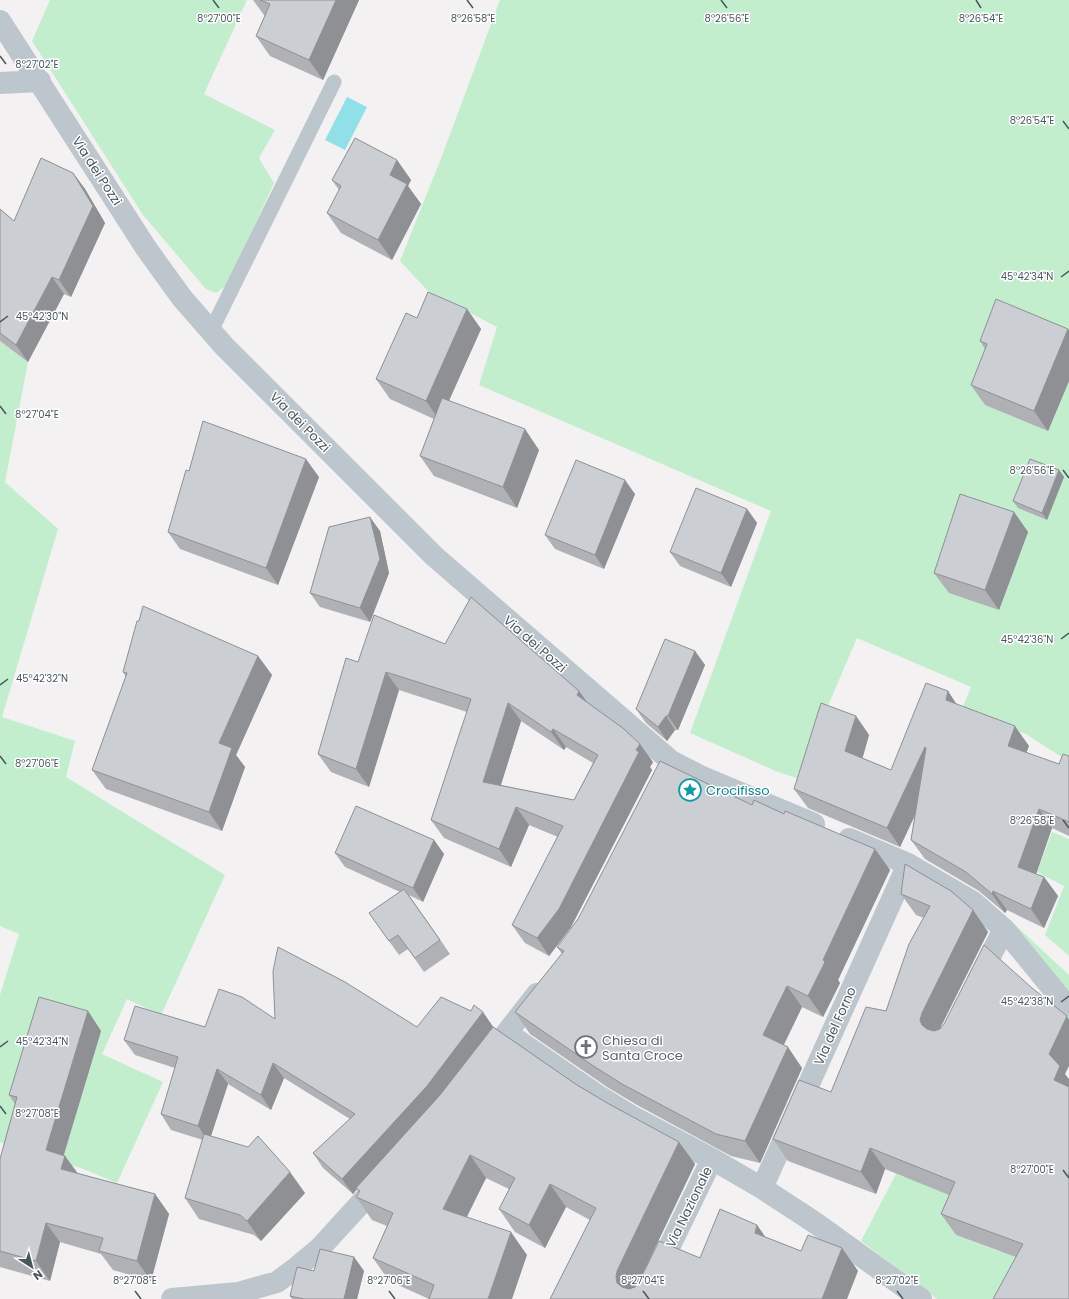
<svg xmlns="http://www.w3.org/2000/svg" width="1069" height="1299" font-family="Poppins,sans-serif">
  <style>
    .green { fill: #c2eece }
    .water { fill: #91e0e8 }
    .lines { fill: none; stroke-linecap: round; stroke-linejoin: round }
    .lane { stroke: #bdc6cc; stroke-width: 15 }
    .street { stroke: #bdc6cc; stroke-width: 22 }
    .wall { fill: #afb1b5; fill-rule: evenodd }
    .shaded-wall { fill: #8e9094 }
    .building { fill: #cbced3; stroke: #8e9094; fill-rule: evenodd }
    .ticks { fill: none; stroke: #49565d; stroke-width: 1.5 }
    .labels { text-anchor: middle; dominant-baseline: central; stroke-width: 3; stroke-linejoin: round; paint-order: stroke }
    .street-label { font-size: 13px; fill: #49565d; stroke: #fff }
    .culture-label { font-size: 13px; fill: #0d838f; stroke: #fff; text-anchor: start }
    .worship-label { font-size: 13px; fill: #5b616d; stroke: #fff; text-anchor: start }
    .ticks-label { font-size: 10px; text-anchor: middle; fill: #49565d; stroke: #fff; stroke-width: 3; stroke-linejoin: round; paint-order: stroke }
  </style>
  <rect width="100%" height="100%" fill="#f3f1f1"/>
  <path class="green" d="M50,0H247L204,94L275,130L259,158L274,183L228,284L216,293L206,289L143,215L32,41Z
    M500,0H1069V760L1063,758L1026,734L961,711L971,687L857,638L797,778L778,772L690,733L771,511L479,385L497,327L428,291L400,261L440,161Z
    M0,341L28,362L5,482L58,529L2,717L75,741L66,777L225,875L161,1015L127,999L102,1054L163,1082L117,1183L81,1168L22,1153L0,1142V995L19,934L0,926Z
    M1052,832L1069,839V956L1045,935L1064,886L1037,872Z
    M1011,921L1069,975V1022L999,937Z
    M896,1174L972,1200L956,1235L998,1251L1018,1209L1020,1299H937L861,1241Z"/>
  <path class="water" d="M347,97L367,107L345,150L325,140Z"/>
  <g class="lines">
    <path class="lane" d="M211,331L334,82"/>
    <path class="street" d="M0,21L146,248L182,298L224,346L434,556L671,761L702,777L814,824
      M0,83L40,81
      M849,839L908,864L973,902L1004,929L1062,1000L1069,1005
      M978,980L1004,929
      M507,1033L600,1097L631,1116L712,1159L762,1188L814,1222L921,1299
      M487,1058L537,994
      M762,1188L908,864
      M172,1299L238,1293L277,1282L296,1268L320,1248L381,1181
      M644,1299L712,1159"/>
  </g>
  <path class="wall" d="M253,0H359L323,80L270,56L256,36L265,16L264,15Z
    M397,160L411,180L408,186L421,204L392,260L341,233L327,213L339,190L332,180Z
    M73,173L85,189L105,223L71,297L64,294L28,362L0,341V209L14,221Z
    M467,309L481,329L449,400L539,450L517,508L434,476L420,456L434,419L390,399L376,379L417,318Z
    M1069,330V381L1048,431L985,405L971,385L985,349L980,341Z
    M1059,470L1064,477L1047,520L1018,508L1013,501Z
    M189,471L319,477L278,585L180,549L168,532Z
    M635,494L604,569L555,549L545,535Z
    M747,509L757,523L731,587L680,566L670,552Z
    M1014,512L1028,532L999,610L949,593L934,573Z
    M380,531L389,573L370,622L320,607L310,593Z
    M695,651L705,665L678,730H675L667,741L646,723L636,709Z
    M258,656L272,675L236,755L245,767L222,831L106,789L92,770L126,677L123,672Z
    M358,662L588,703L653,762L650,767L652,770L571,927L549,956L525,943L512,925L558,837L529,825L511,867L444,838L431,820L467,712L399,690L369,787L331,772L318,754ZM521,721L564,750L566,747L593,763L574,800L501,785Z
    M948,691L956,704L1029,746L1026,753L1059,764L1069,756V836L1052,828L1036,874L1044,877L1058,896L1044,928L1007,910L1005,913L979,891L925,859L911,840L915,815L900,847L808,808L794,789L856,716L869,735L862,758L891,770Z
    M752,805L784,814L875,849L890,870L838,980L840,983L823,1017L802,1007L784,1045L802,1068L760,1163L731,1156L637,1105L607,1087L530,1034L515,1012L562,954L557,947L578,919Z
    M434,840L444,854L423,902L409,895L450,954L424,972L408,949L399,955L369,913L400,892L345,867L335,853Z
    M901,894L973,910L988,932L940,1029L1065,1074L1069,1299L1016,1257L956,1235L941,1214L949,1195L885,1169L876,1194L788,1161L773,1139L831,1092L886,1011L924,918L916,915Z
    M88,1011L101,1031L64,1155L65,1156L77,1173L155,1194L169,1214L151,1281L113,1270L101,1254L60,1242L50,1281L0,1267V1159L15,1104L9,1095Z
    M275,1019L417,1027H494L577,1085L609,1104L679,1142L695,1164L638,1283L700,1258L757,1225L765,1237L801,1251L842,1248L858,1271L550,1299L590,1220L566,1207L545,1248L515,1232L499,1209L509,1189L486,1178L467,1217L527,1255L429,1299L389,1281L373,1258L387,1226L372,1220L356,1197L359,1193L357,1189L353,1194L323,1168L313,1153L350,1119L284,1078L271,1110L228,1084L211,1136L305,1193L261,1241L254,1235L199,1219L185,1198L203,1140L171,1130L161,1114L175,1068L135,1055L124,1040L205,1027Z
    M354,1257L364,1271L357,1299H292L290,1296L314,1271Z"/>
  <path class="shaded-wall" d="M336,0H359L323,80L309,60Z
    M397,160L411,180L408,186L421,204L392,260L378,240L390,175Z
    M73,173L85,189L105,223L71,297L59,280Z
    M52,277L64,294L28,362L16,345Z
    M467,309L481,329L440,421L426,401Z
    M1068,329L1069,330V381L1048,431L1034,411Z
    M525,429L539,450L517,508L503,487Z
    M306,459L319,477L278,585L266,568Z
    M1059,470L1064,477L1047,520L1042,513Z
    M625,480L635,494L604,569L595,555Z
    M747,509L757,523L731,587L721,573Z
    M1014,512L1028,532L999,610L985,590Z
    M370,517L380,531L389,573L370,622L360,608Z
    M695,651L705,665L678,730L668,716Z
    M258,656L272,675L236,755L245,767L222,831L209,812L219,743Z
    M386,672L399,690L369,787L356,769Z
    M579,691L592,709L577,695Z
    M948,691L961,711L946,700Z
    M508,703L521,721L496,800L483,782Z
    M666,716L675,730L667,741L658,727Z
    M856,716L869,735L859,771L845,751Z
    M1015,726L1029,746L1021,766L1008,746Z
    M553,729L566,747L564,750L551,732Z
    M640,744L653,762L650,767L652,770L571,927L549,956L537,938L636,750Z
    M925,747L938,766L900,847L887,828Z
    M516,807L529,825L511,867L499,849Z
    M1039,809L1052,828L1032,886L1018,867Z
    M434,840L444,854L423,902L413,888Z
    M875,849L890,870L838,980L840,983L823,1017L808,996L823,960Z
    M1044,877L1058,896L1044,928L1031,909Z
    M993,891L1007,910L1005,913L992,894Z
    M973,910L988,932L937,1034L936,1041L922,1025L920,1020L922,1013Z
    M787,986L802,1007L778,1056L763,1035Z
    M88,1011L101,1031L59,1170L46,1150Z
    M483,1012L494,1028L437,1101L356,1188L357,1189L353,1194L342,1179Z
    M1067,1016L1069,1020V1066L1065,1074L1069,1079V1101L1054,1080L1049,1054Z
    M788,1047L802,1068L760,1163L745,1141Z
    M273,1063L284,1078L271,1110L261,1095Z
    M217,1069L228,1084L209,1142L198,1126Z
    M679,1142L695,1164L633,1294L632,1299L617,1283L616,1277L617,1271Z
    M870,1148L885,1169L876,1194L861,1172Z
    M470,1155L486,1178L459,1232L443,1209Z
    M65,1156L79,1175L61,1169Z
    M290,1172L305,1193L261,1241L247,1221Z
    M550,1184L566,1207L545,1248L529,1225Z
    M155,1194L169,1214L151,1281L137,1261Z
    M46,1223L60,1242L50,1281L36,1261Z
    M757,1225L773,1248L755,1233Z
    M511,1232L527,1255L512,1299H488Z
    M842,1248L858,1271L847,1299H822Z
    M354,1257L364,1271L357,1299H344Z"/>
  <path class="building" d="M260,0H336L309,60L256,36L270,4Z
    M355,138L397,160L390,175L407,184L378,240L327,213L341,186L332,180Z
    M41,158L73,173L93,206L59,280L52,277L16,345L0,333V209L14,221Z
    M428,292L467,309L426,401L376,379L406,313L417,318Z
    M996,299L1068,329L1034,411L971,385L987,344L980,341Z
    M442,398L525,429L503,487L420,456Z
    M203,421L306,459L266,568L168,532L186,470L189,471Z
    M1030,459L1059,470L1042,513L1013,501Z
    M576,460L625,480L595,555L545,535Z
    M696,488L747,509L721,573L670,552Z
    M960,494L1014,512L985,590L934,573Z
    M370,517L380,559L360,608L310,593L329,527Z
    M471,597L579,691L577,695L624,729L640,744L636,750L639,752L559,909L537,938L512,925L563,826L516,807L499,849L431,820L471,699L386,672L356,769L318,754L346,658L358,662L374,615L445,644ZM508,703L551,732L553,729L598,755L574,800L483,782Z
    M143,606L258,656L219,743L232,748L209,812L92,770L127,673L123,672L137,621H139Z
    M665,639L695,651L668,716H666L658,727L636,709Z
    M926,683L948,691L946,700L1015,726L1008,746L1059,764L1063,754L1069,756V822L1039,809L1018,867L1044,877L1031,909L993,891L992,894L966,872L911,840L926,748L925,747L887,828L794,789L821,703L856,716L845,751L891,770Z
    M660,761L752,805L754,800L784,814L785,811L875,849L823,960L825,962L808,996L787,986L763,1035L788,1047L745,1141L716,1134L622,1084L592,1065L515,1012L564,951L557,947L578,919Z
    M356,806L434,840L413,888L335,853Z
    M905,864L951,891L973,910L922,1013L920,1020L922,1025L927,1029L934,1031L940,1029L944,1024L984,945L1032,988L1067,1016L1049,1054L1060,1066L1054,1080L1069,1087V1174L1068,1175L1069,1176V1299H993L1023,1244L941,1214L955,1182L870,1148L861,1172L773,1139L799,1080L831,1092L866,1007L886,1011L909,944L930,906L901,894Z
    M404,889L440,940L415,958L398,935L389,941L369,913Z
    M278,947L345,982L417,1027L441,997L471,1011L474,1005L483,1012L427,1086L342,1179L313,1153L355,1114L273,1063L261,1095L217,1069L198,1126L161,1114L178,1057L124,1040L135,1006L205,1027L219,989L242,997L275,1019L273,971Z
    M39,997L88,1011L46,1150L65,1156L61,1169L155,1194L137,1261L99,1251L103,1238L46,1223L36,1261L0,1251V1159L17,1097L9,1095Z
    M493,1027L577,1085L609,1104L679,1142L617,1271L616,1277L617,1283L622,1287L629,1289L635,1287L639,1282L659,1241L700,1258L720,1209L757,1225L755,1233L801,1251L808,1235L842,1248L822,1299H550L596,1208L550,1184L529,1225L499,1209L515,1178L470,1155L443,1209L511,1232L488,1299H429L434,1285L373,1258L393,1213L356,1197L360,1191L356,1188L440,1095Z
    M204,1134L248,1147L258,1136L290,1172L247,1221L240,1215L185,1198Z
    M320,1249L354,1257L344,1299H304L290,1296L297,1267L314,1271Z"/>
  <path class="ticks" d="M213,0L219,8M467,0L473,8M721,0L727,8M976,0L981,8M0,56L6,64M1063,121L1069,129M1061,277L1069,271M0,322L8,316M0,406L6,414M1063,470L1069,478M1061,639L1069,633M0,685L8,679M0,756L6,764M1063,820L1069,828M1061,1002L1069,996M0,1047L8,1041M0,1106L6,1114M1063,1170L1069,1178M135,1291L141,1299M389,1291L395,1299M643,1291L649,1299M897,1291L903,1299"/>
  <defs>
    <g id="sight-ring" transform="scale(1.15)"><circle r="9.5" fill="#fff" stroke="#0f9aa8" stroke-width="1.5"/><path d="M0-6L1.8-2.2L6-1.7L2.9 1.2L3.7 5.4L0 3.3L-3.7 5.4L-2.9 1.2L-6-1.7L-1.8-2.2Z" fill="#0f9aa8"/></g>
    <g id="church-ring" transform="scale(1.15)"><circle r="9.5" fill="#fff" stroke="#6b7280" stroke-width="1.5"/><path d="M-1.2-6h2.4v3.5h3.3v2.4h-3.3V6h-2.4V-.1h-3.3v-2.4h3.3Z" fill="#6b7280"/></g>
  </defs>
  <g fill-rule="evenodd">
    <use href="#sight-ring" x="690" y="790"/>
    <use href="#church-ring" x="586" y="1047"/>
  </g>
  <g class="labels">
    <g class="street-label">
      <text transform="translate(97 171) rotate(57)">Via dei Pozzi</text>
      <text transform="translate(300 422) rotate(45)">Via dei Pozzi</text>
      <text transform="translate(535 644) rotate(41)">Via dei Pozzi</text>
      <text transform="translate(835 1026) rotate(-66)">Via del Forno</text>
      <text transform="translate(689 1207) rotate(-64)">Via Nazionale</text>
    </g>
    <g class="culture-label">
      <text x="706" y="790">Crocifisso</text>
    </g>
    <g class="worship-label">
      <text x="602" y="1040">Chiesa di<tspan x="602" dy="15">Santa Croce</tspan></text>
    </g>
  </g>
  <g class="ticks-label">
    <text x="219" y="22">8°27'00"E</text>
    <text x="473" y="22">8°26'58"E</text>
    <text x="727" y="22">8°26'56"E</text>
    <text x="981" y="22">8°26'54"E</text>
    <text x="37" y="68">8°27'02"E</text>
    <text x="1032" y="124">8°26'54"E</text>
    <text x="1027" y="280">45°42'34"N</text>
    <text x="42" y="320">45°42'30"N</text>
    <text x="37" y="418">8°27'04"E</text>
    <text x="1032" y="474">8°26'56"E</text>
    <text x="1027" y="643">45°42'36"N</text>
    <text x="42" y="682">45°42'32"N</text>
    <text x="37" y="767">8°27'06"E</text>
    <text x="1032" y="824">8°26'58"E</text>
    <text x="1027" y="1005">45°42'38"N</text>
    <text x="42" y="1045">45°42'34"N</text>
    <text x="37" y="1117">8°27'08"E</text>
    <text x="1032" y="1173">8°27'00"E</text>
    <text x="135" y="1284">8°27'08"E</text>
    <text x="389" y="1284">8°27'06"E</text>
    <text x="643" y="1284">8°27'04"E</text>
    <text x="897" y="1284">8°27'02"E</text>
  </g>
  <g transform="translate(32 1267) rotate(144)" stroke="#ffffff" stroke-width="3" paint-order="stroke">
  <path d="M0-3L7 15L0 10L-7 15Z" fill="#49565d"/>
  <text y="-6" font-size="11" font-weight="bold" text-anchor="middle" fill="#49565d">N</text>
  </g>
</svg>
